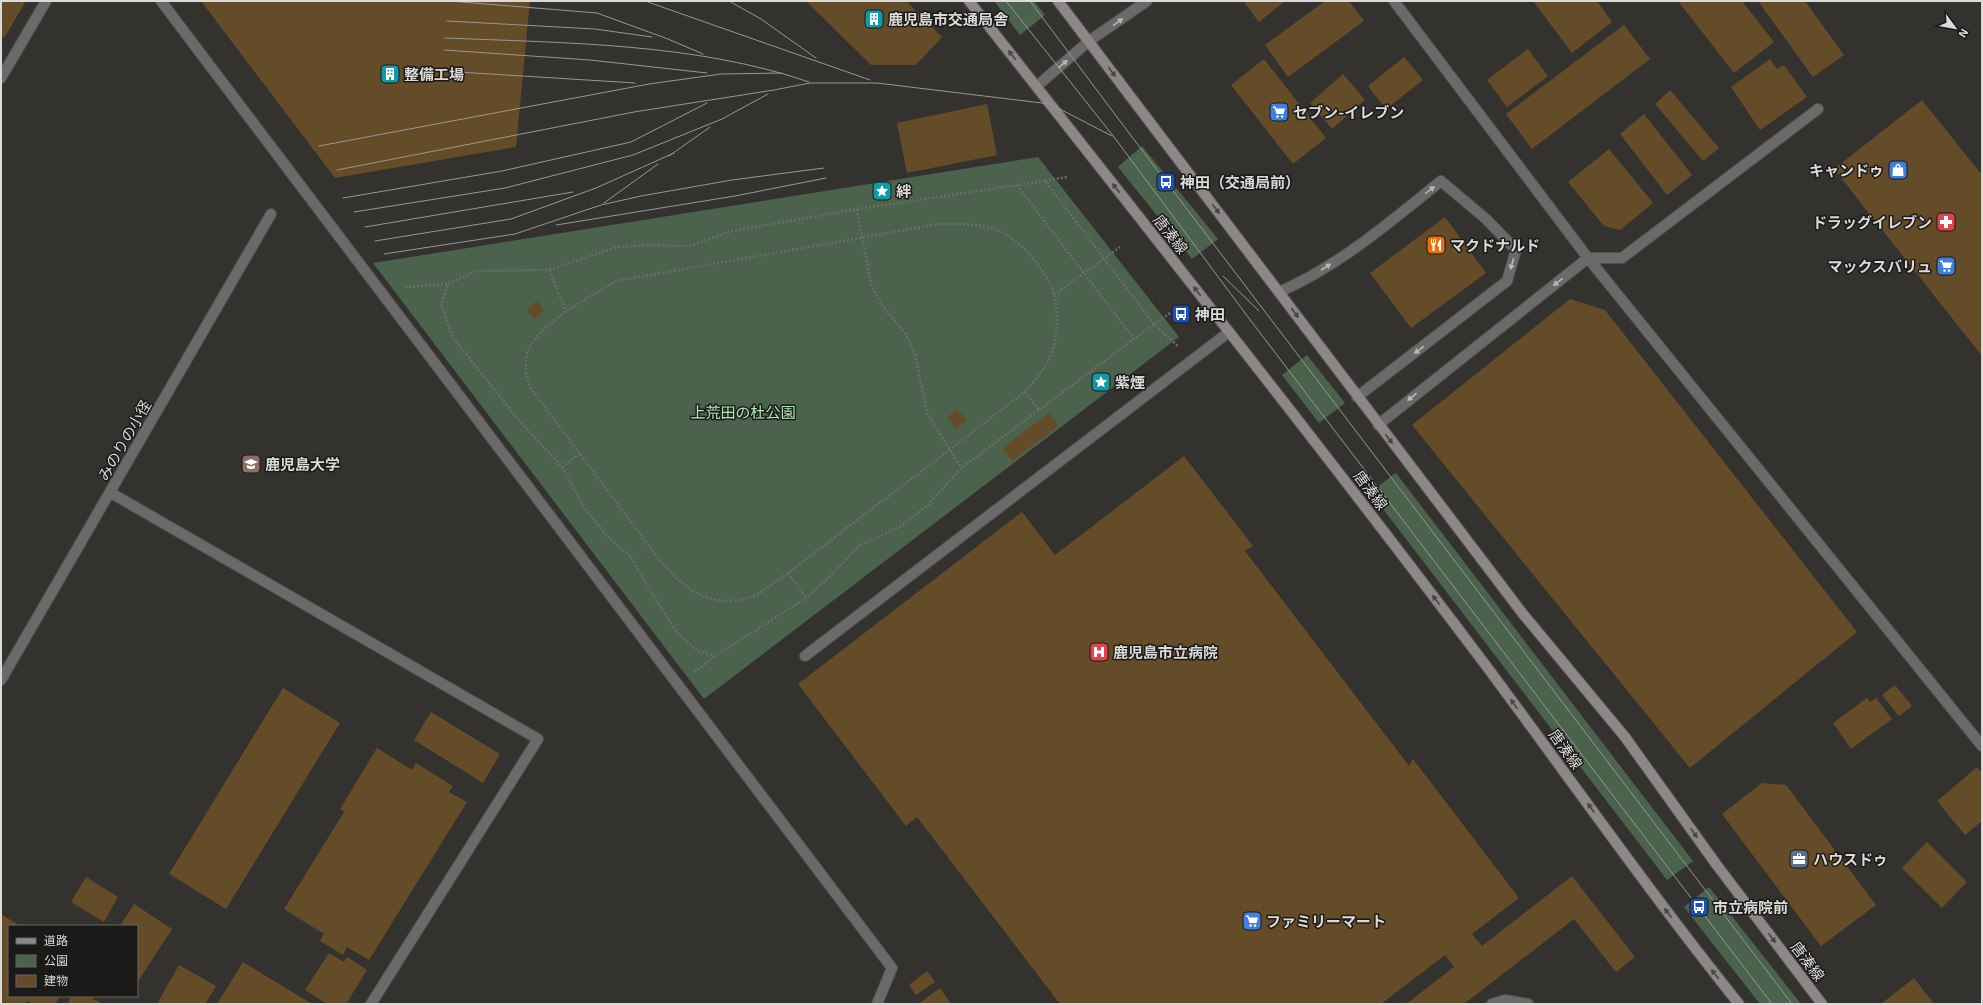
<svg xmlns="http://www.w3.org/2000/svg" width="1983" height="1005" font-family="'Exo 2','Noto Sans JP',sans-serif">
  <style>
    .green { fill: #4b624d }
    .building { fill: #654c28 }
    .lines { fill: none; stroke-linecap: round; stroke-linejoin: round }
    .lane-casing { stroke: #52504d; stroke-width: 12 }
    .street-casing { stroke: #52504d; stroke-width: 12 }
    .secondary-casing { stroke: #52504d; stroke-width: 12 }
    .path { stroke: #6d6c69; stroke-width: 2.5; stroke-dasharray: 2 2; stroke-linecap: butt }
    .lane { stroke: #6b6969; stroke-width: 10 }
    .street { stroke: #6b6969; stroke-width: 10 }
    .secondary { stroke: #8b8887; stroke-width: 10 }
    .tram { stroke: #989794; stroke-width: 1 }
    .oneway { fill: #b9b8b7 }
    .oneway2 { fill: #484644 }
    .labels { text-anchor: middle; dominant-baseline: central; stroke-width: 3; stroke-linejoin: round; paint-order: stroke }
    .poi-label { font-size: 15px; font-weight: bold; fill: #dbdad8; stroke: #1b1a18; text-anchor: start }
    .street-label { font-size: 15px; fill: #dbdad8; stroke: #1b1a18 }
    .park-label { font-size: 15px; fill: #b0eab7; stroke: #1b1a18 }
  </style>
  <rect width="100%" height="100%" fill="#34322f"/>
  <path class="green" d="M994,1H1034L1045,15L1020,35Z
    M1142,146L1218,239L1192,259L1118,167Z
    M1038,157L1179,337L704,699L373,263Z
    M1307,355L1345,403L1319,423L1282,375Z
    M1396,473L1693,861L1667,880L1370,492Z
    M1709,887L1801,1004H1760L1684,907Z"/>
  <path class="building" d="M1,1H26L4,38L1,36Z
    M201,1H530L516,147L335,178Z
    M806,1H906L942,37L916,65H871Z
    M1243,1H1283L1284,2L1259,22Z
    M1325,1H1349L1364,21L1288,77L1265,45Z
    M1533,1H1597L1612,22L1572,53Z
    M1678,1H1742L1774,42L1734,73Z
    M1758,1H1805L1844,55L1813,77Z
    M1624,25L1650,59L1532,149L1506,114Z
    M1528,49L1548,76L1507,107L1487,80Z
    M1404,57L1423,80L1386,109L1368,86Z
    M1264,59L1326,138L1293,164L1231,85Z
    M1770,59L1777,69L1784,65L1807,97L1760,130L1731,87Z
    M1343,74L1365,100L1332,129L1310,103Z
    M1670,90L1719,148L1703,161L1655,104Z
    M1922,100L1982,175V356L1834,169Z
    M987,104L997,155L907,173L897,123Z
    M1644,114L1692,175L1667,195L1620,134Z
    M1609,149L1653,203L1620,230L1604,226L1568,182Z
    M1445,217L1486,273L1411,328L1370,273Z
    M1570,299L1605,310L1857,632L1690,768L1412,425Z
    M537,301L544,311L534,319L526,309Z
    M957,409L967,420L956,429L947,418Z
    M1049,413L1058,426L1012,461L1002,448Z
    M1184,456L1253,546L1245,551L1409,766L1413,759L1519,898L1472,934L1482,946L1572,876L1635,957L1616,972L1574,919L1464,1004H1406L1454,967L1445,955L1381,1004H1060L917,817L906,826L798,684L1022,512L1055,555Z
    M1895,685L1912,706L1899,716L1882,695Z
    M283,688L340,723L226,909L169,874Z
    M1867,698L1870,702L1876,698L1892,719L1851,749L1833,723Z
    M431,712L500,754L483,783L414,740Z
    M377,748L412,770L416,763L453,786L449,792L467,802L369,960L347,947L343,955L320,941L324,934L284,909L344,812L340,809Z
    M1977,767L1982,773V821L1965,835L1937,801Z
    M1762,783L1786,785L1876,905L1821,946L1722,814Z
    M1927,842L1967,882L1942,908L1902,868Z
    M86,877L118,897L104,922L71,902Z
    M134,904L172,929L137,983V926H120Z
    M1,914L20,926H9V996H60L55,1004H33L28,1001L26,1004H1Z
    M329,953L344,962L347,957L367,970L346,1004H327L305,990Z
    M243,962L312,1004H217Z
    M179,965L216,986L205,1004H157Z
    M927,971L935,982L916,995L909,985Z
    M1914,978L1934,1004H1881Z
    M940,988L951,1004H918Z
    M72,996H89L102,1004H67Z"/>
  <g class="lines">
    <g class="lane-casing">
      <path id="lane" d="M1,78L46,1
        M1279,292C1339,266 1390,222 1441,181L1486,219L1516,250L1507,281L1357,397
        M111,493L538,739L371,1004
        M805,656L1229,332
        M1,680L271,214
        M1492,1004L1505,1000L1528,1004"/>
    </g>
    <g class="street-casing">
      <path id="street" d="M161,1L892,968L877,1004
        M1394,1L1588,258L1982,746
        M1037,86L1089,41L1147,1
        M1378,425L1588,258H1622L1818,109"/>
    </g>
    <g class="secondary-casing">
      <path id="secondary" d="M969,1C1142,221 1316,440 1484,663C1569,777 1650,893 1739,1004
        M1058,1L1523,614L1625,737L1716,864L1822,1004"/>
    </g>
    <path class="path" d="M1045,181L1067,177
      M1017,185L1134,339
      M857,209L871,285L881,304L906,334L915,355L927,413L961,468
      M939,224C960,224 982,223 1002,232C1022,242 1048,273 1054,294C1059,310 1057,340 1051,355C1046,369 1034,381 1025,392L788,573C778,579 760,595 749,598C706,609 681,586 656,555L530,387L526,372V356L531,344L541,332L566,311L616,281Z
      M549,270L566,311
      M405,287L448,284
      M1054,295L1120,247
      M1170,313L1134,339L961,468L927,506L901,526L859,546L825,581L806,598L715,656L698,651L678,634L659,605L630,556L608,537L585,509L562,467L517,418L453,338L441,304L448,284L476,271L549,270L617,247L651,245L689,246L732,231L857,209L1045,181L1154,324L1178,346
      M1025,392L1039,410
      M562,467L581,453
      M788,573L806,598
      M694,672L714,657"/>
    <use href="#lane" class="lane"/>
    <use href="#street" class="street"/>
    <use href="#secondary" class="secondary"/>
    <path class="tram" d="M449,1L597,13L668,39L703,54
      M645,1L870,80
      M729,1L761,19L816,58
      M1006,1L1114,137L1251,321L1772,1004
      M1030,1L1129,133L1792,1004
      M447,21L595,29L652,37
      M445,38C565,43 696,43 809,82
      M444,50L590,60L707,73
      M442,71L635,83
      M319,146L649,84L721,74L782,73
      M669,156L710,127
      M337,170L634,112L774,90L810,83H877L1050,104L1112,136
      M343,198L502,171L631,142L707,103
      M604,203L658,164
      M354,212L505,188L633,155L722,119L768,94
      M556,225L735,196L826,178
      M365,227L573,192
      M375,241L511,219L596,188L674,153
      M384,254L515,234L601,205L641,196L732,180L824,168
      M1223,276L1259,311"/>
  </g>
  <defs><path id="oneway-solid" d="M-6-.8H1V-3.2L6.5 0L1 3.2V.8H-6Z"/></defs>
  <g class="oneway">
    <use href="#oneway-solid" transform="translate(1118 22) rotate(-36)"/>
    <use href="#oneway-solid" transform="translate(1063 64) rotate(-40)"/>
    <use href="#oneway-solid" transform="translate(1430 190) rotate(-38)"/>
    <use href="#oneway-solid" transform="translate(1512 264) rotate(106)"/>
    <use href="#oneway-solid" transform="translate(1326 267) rotate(-33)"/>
    <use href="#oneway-solid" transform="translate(1558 282) rotate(142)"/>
    <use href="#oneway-solid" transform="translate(1419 350) rotate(142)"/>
    <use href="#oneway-solid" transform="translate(1412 397) rotate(141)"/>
  </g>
  <g class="oneway2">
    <use href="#oneway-solid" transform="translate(1012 55) rotate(-129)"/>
    <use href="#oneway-solid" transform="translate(1112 72) rotate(53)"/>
    <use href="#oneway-solid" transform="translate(1116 188) rotate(-128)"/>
    <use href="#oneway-solid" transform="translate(1216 209) rotate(53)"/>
    <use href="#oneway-solid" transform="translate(1197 291) rotate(-128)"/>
    <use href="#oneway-solid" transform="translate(1295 313) rotate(53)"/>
    <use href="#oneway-solid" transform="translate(1389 439) rotate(53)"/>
    <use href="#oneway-solid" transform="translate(1436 600) rotate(-127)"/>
    <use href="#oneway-solid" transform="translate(1514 704) rotate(-126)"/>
    <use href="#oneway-solid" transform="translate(1591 808) rotate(-126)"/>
    <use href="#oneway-solid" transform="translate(1694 833) rotate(54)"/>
    <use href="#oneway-solid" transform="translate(1668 913) rotate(-127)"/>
    <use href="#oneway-solid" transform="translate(1772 938) rotate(53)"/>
    <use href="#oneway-solid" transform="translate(1715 974) rotate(-129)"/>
  </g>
  <defs>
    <g id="building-square" transform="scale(1)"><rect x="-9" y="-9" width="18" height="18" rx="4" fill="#0f9aa8" stroke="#1b1a18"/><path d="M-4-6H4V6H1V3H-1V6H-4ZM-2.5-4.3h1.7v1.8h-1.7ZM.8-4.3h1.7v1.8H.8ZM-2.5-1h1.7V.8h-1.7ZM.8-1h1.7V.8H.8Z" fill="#fff"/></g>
    <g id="supermarket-square" transform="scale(1)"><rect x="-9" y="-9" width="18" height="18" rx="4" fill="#3f7fe0" stroke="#1b1a18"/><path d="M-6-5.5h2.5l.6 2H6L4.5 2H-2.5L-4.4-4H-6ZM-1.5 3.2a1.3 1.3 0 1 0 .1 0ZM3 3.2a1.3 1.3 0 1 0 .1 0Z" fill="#fff"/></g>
    <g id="shop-square" transform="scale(1)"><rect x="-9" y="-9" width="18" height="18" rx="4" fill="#3f7fe0" stroke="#1b1a18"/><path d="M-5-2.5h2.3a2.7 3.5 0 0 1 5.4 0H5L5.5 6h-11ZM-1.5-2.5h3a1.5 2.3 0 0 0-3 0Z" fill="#fff"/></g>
    <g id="bus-square" transform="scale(1)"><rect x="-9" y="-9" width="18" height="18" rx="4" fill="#1a4fb4" stroke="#1b1a18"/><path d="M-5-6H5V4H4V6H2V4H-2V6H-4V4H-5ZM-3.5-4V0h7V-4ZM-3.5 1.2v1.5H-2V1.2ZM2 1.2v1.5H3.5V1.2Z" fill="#fff"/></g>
    <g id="sight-square" transform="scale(1)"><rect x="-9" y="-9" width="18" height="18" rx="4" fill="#0f9aa8" stroke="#1b1a18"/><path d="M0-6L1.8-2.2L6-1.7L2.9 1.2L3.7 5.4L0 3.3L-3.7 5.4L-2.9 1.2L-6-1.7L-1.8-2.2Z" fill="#fff"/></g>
    <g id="pharmacy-square" transform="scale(1)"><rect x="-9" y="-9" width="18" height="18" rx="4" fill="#e0444e" stroke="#1b1a18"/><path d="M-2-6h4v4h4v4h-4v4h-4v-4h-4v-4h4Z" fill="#fff"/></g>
    <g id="restaurant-square" transform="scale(1)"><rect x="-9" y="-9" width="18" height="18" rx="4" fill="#e8710a" stroke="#1b1a18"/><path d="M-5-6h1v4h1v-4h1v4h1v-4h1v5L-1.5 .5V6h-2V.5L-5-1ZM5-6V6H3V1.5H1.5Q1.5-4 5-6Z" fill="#fff"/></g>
    <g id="university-square" transform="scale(1)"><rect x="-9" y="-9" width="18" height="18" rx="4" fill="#8d6e63" stroke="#1b1a18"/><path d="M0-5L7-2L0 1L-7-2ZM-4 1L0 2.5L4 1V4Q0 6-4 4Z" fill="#fff"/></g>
    <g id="hospital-square" transform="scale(1)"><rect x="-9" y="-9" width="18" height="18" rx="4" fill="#e0444e" stroke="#1b1a18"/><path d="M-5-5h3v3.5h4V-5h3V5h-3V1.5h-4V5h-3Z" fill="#fff"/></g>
    <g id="office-square" transform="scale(1)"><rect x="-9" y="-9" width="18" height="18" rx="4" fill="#5c6f8a" stroke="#1b1a18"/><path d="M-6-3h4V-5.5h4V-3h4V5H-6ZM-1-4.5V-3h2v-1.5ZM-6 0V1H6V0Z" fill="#fff"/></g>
  </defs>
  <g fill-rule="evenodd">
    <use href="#building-square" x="874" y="19"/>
    <use href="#building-square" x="390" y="74"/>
    <use href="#supermarket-square" x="1279" y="112"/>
    <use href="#shop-square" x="1898" y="170"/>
    <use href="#bus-square" x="1166" y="182"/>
    <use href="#sight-square" x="882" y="191"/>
    <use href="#pharmacy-square" x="1946" y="222"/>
    <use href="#restaurant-square" x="1436" y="245"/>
    <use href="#supermarket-square" x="1946" y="266"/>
    <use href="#bus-square" x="1181" y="314"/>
    <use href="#sight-square" x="1101" y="382"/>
    <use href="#university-square" x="251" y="464"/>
    <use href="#hospital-square" x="1099" y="652"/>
    <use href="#office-square" x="1799" y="859"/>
    <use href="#bus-square" x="1699" y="907"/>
    <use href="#supermarket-square" x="1252" y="921"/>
  </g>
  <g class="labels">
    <g class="poi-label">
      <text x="888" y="19">鹿児島市交通局舎</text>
      <text x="404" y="74">整備工場</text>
      <text x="1293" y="112">セブン-イレブン</text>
      <text x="1884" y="170" text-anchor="end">キャンドゥ</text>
      <text x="1180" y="182">神田（交通局前）</text>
      <text x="896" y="191">絆</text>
      <text x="1932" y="222" text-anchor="end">ドラッグイレブン</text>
      <text x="1450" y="245">マクドナルド</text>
      <text x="1932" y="266" text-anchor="end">マックスバリュ</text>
      <text x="1195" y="314">神田</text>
      <text x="1115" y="382">紫煙</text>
      <text x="265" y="464">鹿児島大学</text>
      <text x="1113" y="652">鹿児島市立病院</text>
      <text x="1813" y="859">ハウスドゥ</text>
      <text x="1713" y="907">市立病院前</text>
      <text x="1266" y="921">ファミリーマート</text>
    </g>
    <g class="street-label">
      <text transform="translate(1171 234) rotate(52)">唐湊線</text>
      <text transform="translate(124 440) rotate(-60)">みのりの小径</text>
      <text transform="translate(1371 490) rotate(53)">唐湊線</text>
      <text transform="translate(1566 749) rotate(54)">唐湊線</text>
      <text transform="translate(1808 961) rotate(53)">唐湊線</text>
    </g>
    <g class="park-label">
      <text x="743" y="412">上荒田の杜公園</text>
    </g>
  </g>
  <rect width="1983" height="1005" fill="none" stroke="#dbdad8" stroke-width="4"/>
  <rect x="8" y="925" width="130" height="72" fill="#1b1a18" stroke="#686765"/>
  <rect x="16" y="938" width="20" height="6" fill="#8b8887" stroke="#686765"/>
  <text x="44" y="945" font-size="12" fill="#dbdad8">道路</text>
  <rect x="16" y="955" width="20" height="12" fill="#4b624d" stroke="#686765"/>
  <text x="44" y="965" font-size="12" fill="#dbdad8">公園</text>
  <rect x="16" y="975" width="20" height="12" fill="#654c28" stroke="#686765"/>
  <text x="44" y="985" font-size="12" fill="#dbdad8">建物</text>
  <g transform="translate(1955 28) rotate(122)" stroke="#1b1a18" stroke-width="3" paint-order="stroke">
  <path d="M0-3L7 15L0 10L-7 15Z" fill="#dbdad8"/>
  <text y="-6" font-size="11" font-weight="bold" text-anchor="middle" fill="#dbdad8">N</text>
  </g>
</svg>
